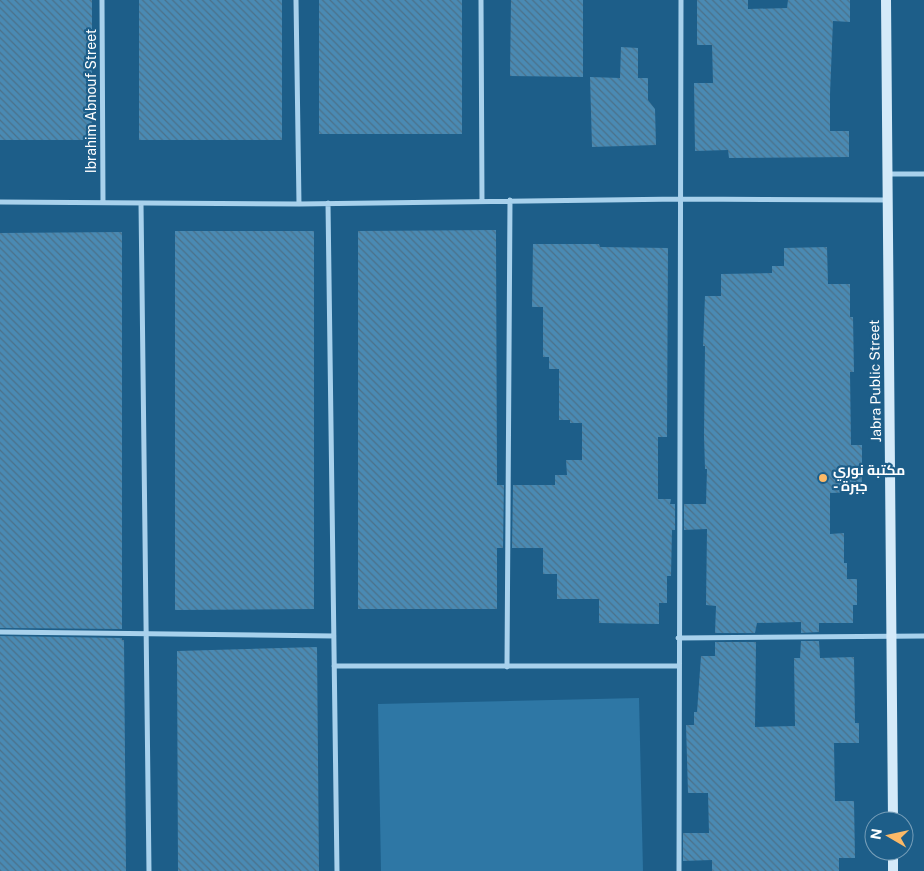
<svg xmlns="http://www.w3.org/2000/svg" width="924" height="871" font-family="'Public Sans',Cairo,sans-serif">
  <style>
    .garden { fill: #2e77a5 }
    .building { fill: url(#building-back-hatch) }
    .lines { fill: none; stroke-linecap: round; stroke-linejoin: round }
    .street { stroke: #a8d1ec; stroke-width: 5 }
    .secondary { stroke: #d4eaf9; stroke-width: 10 }
    .poi-dot { fill: #fbb967; stroke: #1d5e89; stroke-width: 2 }
    .labels { text-anchor: middle; dominant-baseline: central; stroke-width: 4.5; stroke-linejoin: round; paint-order: stroke }
    .street-label { font-size: 14px; fill: #fff; stroke: #1d5e89 }
    .poi-label { font-size: 14px; font-weight: bold; fill: #fff; stroke: #1d5e89; text-anchor: start }
  </style>
  <defs>
    <pattern id="building-back-hatch" width="6" height="6" patternUnits="userSpaceOnUse" patternTransform="scale(1.25)"><rect width="6" height="6" fill="#4a8ab3"/><path d="M-1 5l2 2M0 0l6 6M5-1l2 2" fill="none" stroke="#4b718a"/></pattern>
  </defs>
  <rect width="100%" height="100%" fill="#1d5e89"/>
  <path class="garden" d="M639,698L643,871H381L378,704Z"/>
  <path class="building" d="M0,0H92V140H0Z
    M139,0H282V140H139Z
    M319,0H462V134H319Z
    M511,0H583V77L510,76Z
    M697,0H748V9L787,8L788,0H850V22L833,21L830,94V131H849V157L729,158L728,150L695,151L694,83H713L712,45H697Z
    M621,47L638,48V78H648V100L655,109L656,145L592,147L590,77L620,78Z
    M496,230L497,485H504L503,548H497V609H358V231Z
    M175,231H314V609L175,610Z
    M122,232V629L0,628V233Z
    M533,244H599L600,247L668,248L667,437H658V499H671L670,504H675V530H672L671,576H667V603H659V624L599,623V599H557V574H543V548H512L513,485H555V475H567L566,460H582V423H570V420H559V369H549V357H543V307H532Z
    M827,247L828,284H850V317H853L854,372H850L851,445H862V492L830,493V534L844,533V563H847V579H857V605H853V623H819V632L801,633V622L757,623L755,633H715L716,606L706,605L707,529L684,530V504H706L707,469H705L704,436L705,346H703L705,296H721V274L772,273V266H784V248Z
    M0,636L122,638V640H124L126,871H0Z
    M801,641H819L820,658L854,657L855,723H859V743H834L835,801H854L855,858H839V871H712V860L683,861V833H709L708,793H688L686,725H694V712H697L701,656H715V642H756L755,727L795,726L794,658H800Z
    M317,647L319,871H178L177,651Z"/>
  <g class="lines">
    <path class="street" d="M102,0L103,202
      M296,0L299,204
      M481,0L482,200
      M887,174H924
      M0,202L299,204L682,199L887,200
      M141,203L149,871
      M328,203L337,871
      M0,632L334,636
      M678,638L924,636
      M334,666H677
      M507,667L510,200
      M679,871C677,581 683,290 681,0"/>
    <path class="secondary" d="M886,0L893,821
      M893,851V871"/>
  </g>
  <circle class="poi-dot" cx="823" cy="478" r="5"/>
  <g class="labels">
    <g class="street-label">
      <text transform="translate(91 101) rotate(-90)">Ibrahim Abnouf Street</text>
      <text transform="translate(875 381) rotate(-91)">Jabra Public Street</text>
    </g>
    <g class="poi-label">
      <text x="833" y="470">مكتبة نوري<tspan x="833" dy="16">- جبرة</tspan></text>
    </g>
  </g>
  <g transform="translate(889 836) rotate(279)"><circle r="24" fill="#1d5e89" stroke="#779eb8"/>
  <path d="M0-4L9 19L0 12L-9 19Z" fill="#fbb967"/>
  <text y="-8" font-size="14" font-weight="bold" text-anchor="middle" fill="#ffffff">N</text>
  </g>
</svg>
